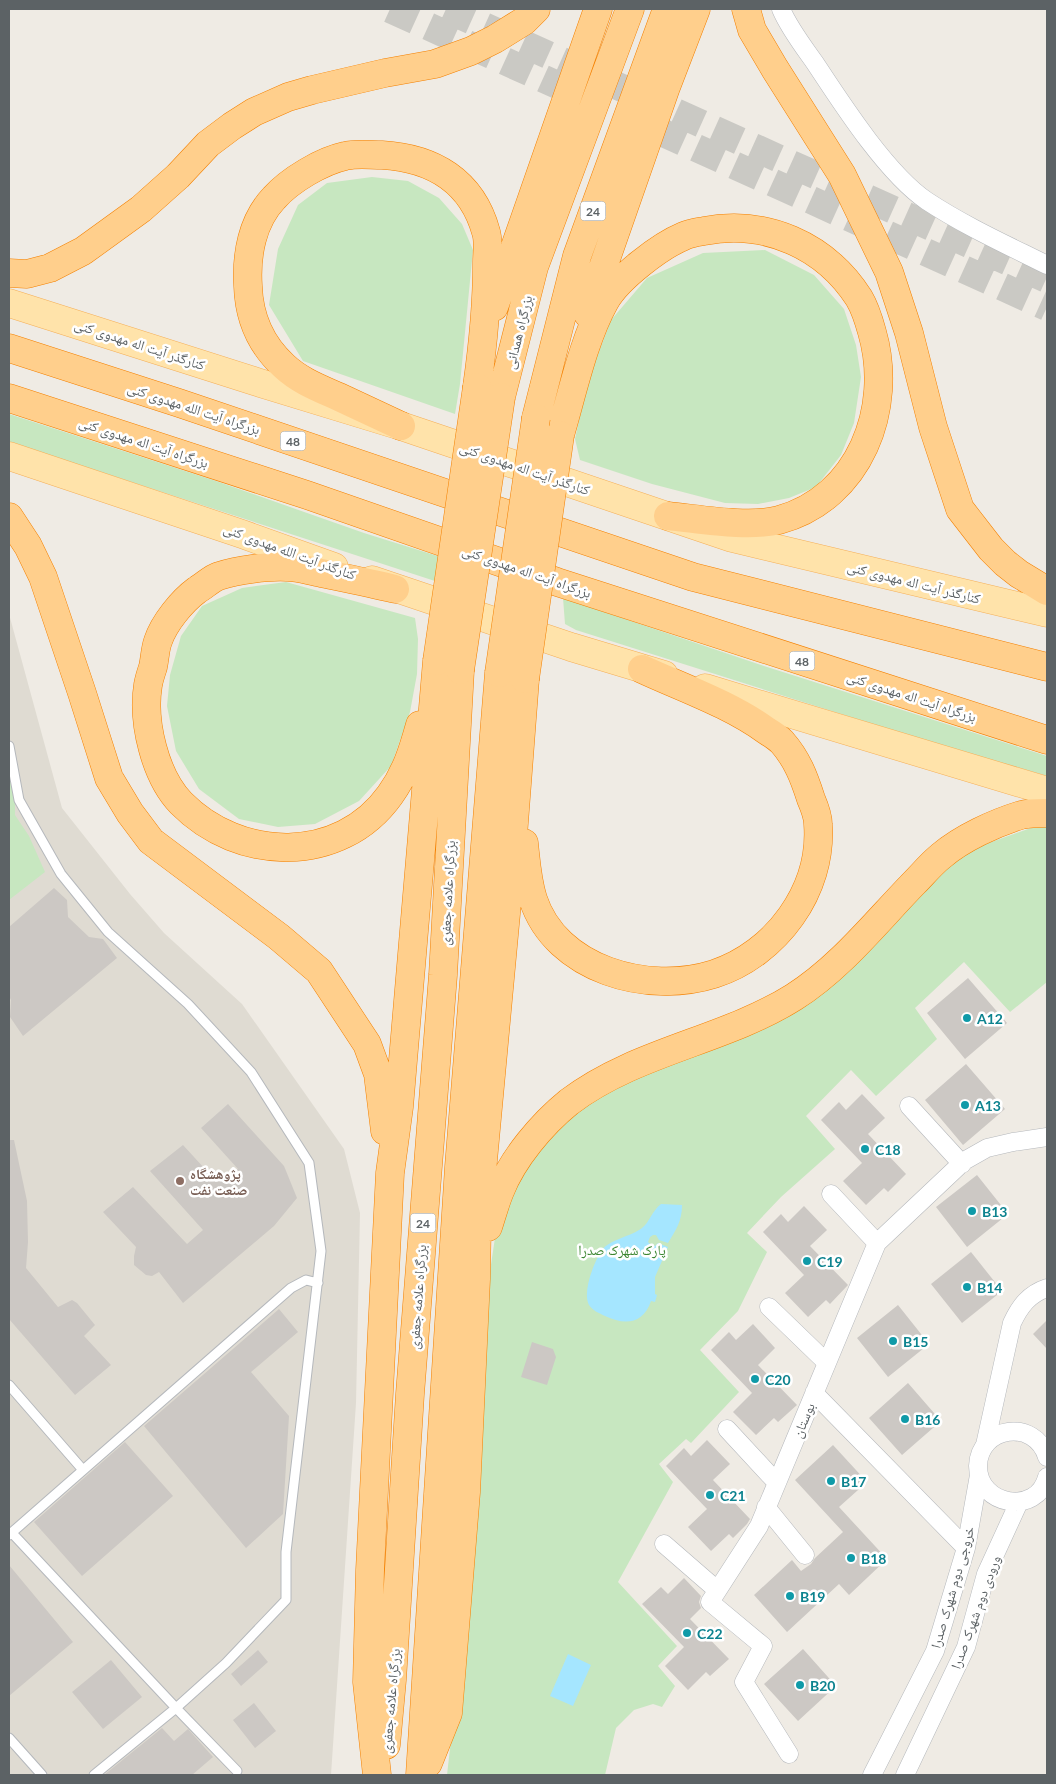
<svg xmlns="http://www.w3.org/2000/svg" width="1056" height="1784" font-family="Lato,'Noto Naskh Arabic',sans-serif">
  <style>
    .education { fill: #dfdbd2 }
    .green { fill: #c7e7c0 }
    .water { fill: #a5e6ff }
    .building { fill: #ccc8c4 }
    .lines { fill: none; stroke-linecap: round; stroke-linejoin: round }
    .primary-tunnel { stroke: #cac9c4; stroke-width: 28; stroke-dasharray: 28 14; stroke-linecap: butt }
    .lane-casing { stroke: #b5b8bc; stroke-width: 11 }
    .street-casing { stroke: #b5b8bc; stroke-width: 19 }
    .primary-casing { stroke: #f5af58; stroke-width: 29 }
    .highway-casing { stroke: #f48000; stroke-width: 29 }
    .lane { stroke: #fff; stroke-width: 9 }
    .street { stroke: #fff; stroke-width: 18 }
    .primary { stroke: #ffe3aa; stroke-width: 28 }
    .highway { stroke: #ffcf8c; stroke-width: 28 }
    .highway-bridge-casing { stroke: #f48000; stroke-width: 29; stroke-linecap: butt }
    .highway-bridge { stroke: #ffcf8c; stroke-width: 28 }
    .culture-dot { fill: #0f9aa8; stroke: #fff; stroke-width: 2 }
    .education-dot { fill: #8d6e63; stroke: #fff; stroke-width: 2 }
    .labels { text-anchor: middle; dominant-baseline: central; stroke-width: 5; stroke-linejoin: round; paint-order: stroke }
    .shield { fill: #fff; stroke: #8d9193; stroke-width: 1 }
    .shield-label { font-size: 12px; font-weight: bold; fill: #5c6265 }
    .street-label { font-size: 14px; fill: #5c6265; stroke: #fff }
    .culture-label { font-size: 14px; font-weight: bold; fill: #0d838f; stroke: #fff; text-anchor: start }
    .education-label { font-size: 14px; font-weight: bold; fill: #785e54; stroke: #fff; text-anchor: start }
    .park-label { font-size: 14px; fill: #3d8633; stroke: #fff }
  </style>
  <rect width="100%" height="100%" fill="#efebe4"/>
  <path class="education" d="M9,614L62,808L130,894L164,933L242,1004L344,1149L360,1213L356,1403L331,1775H9Z"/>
  <path class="green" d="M372,177L408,181L439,198L462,224L473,250L460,384L455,414L303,361L269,305L278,249L298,205L327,183Z
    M765,250L814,275L844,309L856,345L861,377L854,423L841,455L816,487L789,498L758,504L725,503L652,484L580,460L575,439L587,383L611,320L647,278L703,253Z
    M9,414L216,481L364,533L444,558L441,583L9,442Z
    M286,582L415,618L418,639L417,674L410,712L391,766L359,801L315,824L278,827L239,819L199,789L176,751L167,706L170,675L181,636L202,606L242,588Z
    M563,598L764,666L1047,756V776L939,745L576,630L565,624Z
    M9,781L15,782V815L29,836L45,872L9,900Z
    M1045,823H1047V982L1010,1012L964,962L915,1008L937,1039L876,1096L851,1070L806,1116L835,1149L781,1197L747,1233L767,1252L738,1311L700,1350L739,1392L691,1443L686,1439L659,1464L673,1482L618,1582L677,1646L658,1666L675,1686L662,1707L653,1704L634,1710L616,1728L605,1775H447L455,1704L489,1278L496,1231L508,1198L537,1151L594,1093L706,1051L950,862L983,845Z"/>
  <path class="water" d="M661,1204L682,1205C682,1221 676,1230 668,1243L659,1240L656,1235H653L650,1237L648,1242L651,1245L655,1246L658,1243L668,1247L655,1277V1294L657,1295L655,1302L651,1301C643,1325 624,1325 605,1316C599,1313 593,1311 589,1305C582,1292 594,1262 602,1250C609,1240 632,1236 642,1228C649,1223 652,1211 661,1204Z
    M568,1654L591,1665L573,1706L550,1696Z"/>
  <path class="building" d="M54,888L67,900L68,917L89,937L103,939L117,958L23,1036L10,1017L11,1000L9,996V927Z
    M968,978L1007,1023L965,1059L927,1013Z
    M966,1064L1005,1109L963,1145L925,1100Z
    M862,1094L885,1118L868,1134L906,1174L888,1192L884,1188L866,1205L843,1181L862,1163L821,1120L839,1102L846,1110Z
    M228,1104L284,1166L297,1198L274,1226L183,1303L159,1272L152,1276L146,1275L134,1265V1256L136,1247L103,1212L133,1187L187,1244L203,1230L150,1171L183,1145L216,1181L238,1169L201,1128Z
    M9,1140H14L27,1201L28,1242L26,1268L58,1307L72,1300L77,1303L95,1325L84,1336L111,1365L75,1395L9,1319Z
    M977,1175L1008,1214L967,1247L936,1207Z
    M804,1206L827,1230L810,1246L848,1285L830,1304L826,1300L808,1317L785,1293L804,1275L763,1232L781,1214L788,1222Z
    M971,1252L1002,1291L962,1323L931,1284Z
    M898,1305L929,1344L888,1377L857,1338Z
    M279,1309L298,1332L251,1372L289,1416L283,1514L246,1548L144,1426Z
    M1047,1320V1349L1033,1334Z
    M753,1324L775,1348L758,1365L797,1405L778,1422L774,1418L756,1435L733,1412L752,1393L711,1350L729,1332L736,1340Z
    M532,1342L553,1349L556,1357L547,1385L521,1377Z
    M908,1383L941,1421L902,1455L869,1418Z
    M707,1440L730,1464L713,1480L750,1519L747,1524L733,1538L729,1534L711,1551L688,1527L707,1509L666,1466L684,1448L691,1456Z
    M125,1442L173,1496L82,1576L34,1522Z
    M833,1445L867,1482L839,1507L887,1559L849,1595L839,1584L787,1632L754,1595L792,1560L801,1571L811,1564L815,1558L843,1532L795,1480Z
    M9,1565L73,1642L9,1696Z
    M684,1578L701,1596L699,1602L701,1608L690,1619L729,1659L710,1676L706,1672L688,1690L665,1666L684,1647L642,1604L661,1587L668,1594Z
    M803,1649L836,1686L798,1721L764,1684Z
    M258,1650L268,1662L241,1686L231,1674Z
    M111,1660L142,1697L103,1729L72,1692Z
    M254,1703L276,1731L255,1748L233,1720Z
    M162,1728L174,1741L188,1729L213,1757L192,1775H104Z"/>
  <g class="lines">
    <path class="primary-tunnel" d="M390,9L1047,307
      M446,9L1047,279"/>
    <g class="lane-casing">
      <path id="lane" d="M9,746L19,800L61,874L108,932L188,1004L251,1072L309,1163L321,1251L286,1552V1600L226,1663L176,1708L94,1775
        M9,1385L83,1470
        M12,1533L176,1708L237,1771
        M9,1535L291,1288L306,1280L318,1283
        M9,1738L42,1775"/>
    </g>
    <g class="street-casing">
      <path id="street" d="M781,9C789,28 803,46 815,63C842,104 887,174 927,201C965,226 1007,245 1047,265
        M909,1106L962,1164
        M831,1194L877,1243
        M769,1307L827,1363
        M814,1393L966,1548
        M727,1429L777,1483
        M985,1445L1012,1323C1020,1306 1029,1294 1047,1288
        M1047,1457C1035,1418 979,1426 978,1466C978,1506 1037,1516 1047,1477
        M766,1507L805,1555
        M664,1544L717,1590
        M789,1754L744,1682L763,1646L710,1602L759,1526L877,1243L964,1161L987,1148L1013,1142L1047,1137
        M872,1775L935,1651L966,1548L979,1475
        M905,1775L966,1647L986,1574L1019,1502"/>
    </g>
    <g class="primary-casing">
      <path id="primary" d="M9,303L257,382L401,426L732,538L1047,613
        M9,456L242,534L334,567
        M372,580L571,647L664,675
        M705,688L1047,791"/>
    </g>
    <g class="highway-casing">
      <path id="highway" d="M746,9L752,30L775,69L842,175L889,272L909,333L933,427L960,509L991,549L1005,563L1019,574L1047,591
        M9,273L27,274L50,268L83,251L141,209L178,176L208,144L232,126L254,112L288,97L312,90L385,73L435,64L471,51L495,39L524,21L536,9
        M494,307L598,9
        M588,314L592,299L666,87L696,9
        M9,348L179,403L693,577L1047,667
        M501,397L534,267L630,9
        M9,398L307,495L557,582L1047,740
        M536,418L577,256L667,9
        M401,426C380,416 360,407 339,397C319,388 300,381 284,366C260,344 249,318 248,286C246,255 252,221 274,198C290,180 322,161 345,156C357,153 370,155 382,155C433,158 472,181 486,232C489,241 487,253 487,262C487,305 483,345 477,387
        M560,435C572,394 584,338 605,301C618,278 660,246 684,236C690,233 698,232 704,231C765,219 825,245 859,298C865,308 869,321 872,332C894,408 860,498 779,520C748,528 700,519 668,516
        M9,517L28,546L43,577L82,693L109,778L130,813L151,841L279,937L319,971L367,1044L378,1074L385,1131
        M395,589C370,583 345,578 321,573C310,571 298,567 287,567C267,566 238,570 219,576C212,578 204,586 197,590C182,601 164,623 158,641C155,649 155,658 153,667C151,673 149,679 148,685C142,722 155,776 181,803C239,862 340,865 390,795C406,773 413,750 420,725
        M524,843C526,861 527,880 533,899C556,970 648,995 714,974C776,954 823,890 818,824C818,816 814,806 811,799C804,777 797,759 782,742C778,738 772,734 767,731C730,704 683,688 642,669
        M488,1227C492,1215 495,1203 500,1191C513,1158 542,1124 569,1102C636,1051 724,1041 794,997C840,968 876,922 914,883C923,874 931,864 941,856C962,838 995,823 1021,815C1029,813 1039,813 1047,813
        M386,1745L392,1680L410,1394L443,975L460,670
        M428,1763L448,1713L466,1492L476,1279L477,1225L512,849L525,679
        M377,1775L367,1682L370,1570L390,1173L399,1107L437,661
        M420,1775L459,1167L499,673"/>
    </g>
    <use href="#lane" class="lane"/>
    <use href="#street" class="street"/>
    <use href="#primary" class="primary"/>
    <use href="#highway" class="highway"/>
    <g class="highway-bridge-casing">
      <path id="highway-bridge" d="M437,661L477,387
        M460,670L501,397
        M499,673L536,418
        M525,679L560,435"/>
    </g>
    <use href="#highway-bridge" class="highway-bridge"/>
  </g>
  <g class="culture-dot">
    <circle cx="967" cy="1018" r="5"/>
    <circle cx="965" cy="1105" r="5"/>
    <circle cx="865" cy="1149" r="5"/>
    <circle cx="972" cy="1211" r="5"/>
    <circle cx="807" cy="1261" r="5"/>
    <circle cx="967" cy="1287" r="5"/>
    <circle cx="893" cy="1341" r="5"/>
    <circle cx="755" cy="1379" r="5"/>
    <circle cx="905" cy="1419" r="5"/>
    <circle cx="831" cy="1481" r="5"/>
    <circle cx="710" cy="1495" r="5"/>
    <circle cx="851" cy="1558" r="5"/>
    <circle cx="790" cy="1596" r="5"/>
    <circle cx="687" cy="1633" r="5"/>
    <circle cx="800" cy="1685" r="5"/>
  </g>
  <circle class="education-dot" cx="180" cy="1181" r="5"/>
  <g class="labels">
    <g class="shield">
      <rect x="580.5" y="201.5" width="25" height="19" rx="4"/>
      <rect x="280.5" y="431.5" width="25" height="19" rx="4"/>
      <rect x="789.5" y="651.5" width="25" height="19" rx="4"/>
      <rect x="410.5" y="1213.5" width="25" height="19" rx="4"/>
    </g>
    <g class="shield-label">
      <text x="593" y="211">24</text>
      <text x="293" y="441">48</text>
      <text x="802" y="661">48</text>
      <text x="423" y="1223">24</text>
    </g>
    <g class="street-label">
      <text transform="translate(518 332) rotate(-76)">بزرگراه همدانی</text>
      <text transform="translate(140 344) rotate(18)">کنارگذر آیت اله مهدوی کنی</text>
      <text transform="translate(194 408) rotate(18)">بزرگراه آیت الله مهدوی کنی</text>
      <text transform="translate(144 442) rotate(18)">بزرگراه آیت اله مهدوی کنی</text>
      <text transform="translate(525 468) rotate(19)">کنارگذر آیت اله مهدوی کنی</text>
      <text transform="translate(290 551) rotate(20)">کنارگذر آیت الله مهدوی کنی</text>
      <text transform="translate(527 571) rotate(19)">بزرگراه آیت اله مهدوی کنی</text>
      <text transform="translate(914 582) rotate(14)">کنارگذر آیت اله مهدوی کنی</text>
      <text transform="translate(912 696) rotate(18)">بزرگراه آیت اله مهدوی کنی</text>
      <text transform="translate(447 893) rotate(-87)">بزرگراه علامه جعفری</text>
      <text transform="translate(417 1297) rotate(-86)">بزرگراه علامه جعفری</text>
      <text transform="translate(803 1420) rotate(-67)">بوستان</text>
      <text transform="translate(952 1587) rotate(-74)">خروجی دوم شهرک صدرا</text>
      <text transform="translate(975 1612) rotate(-70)">ورودی دوم شهرک صدرا</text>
      <text transform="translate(390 1701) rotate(-85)">بزرگراه علامه جعفری</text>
    </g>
    <g class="culture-label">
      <text x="977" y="1018">A12</text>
      <text x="975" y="1105">A13</text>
      <text x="875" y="1149">C18</text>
      <text x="982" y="1211">B13</text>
      <text x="817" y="1261">C19</text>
      <text x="977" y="1287">B14</text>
      <text x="903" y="1341">B15</text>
      <text x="765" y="1379">C20</text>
      <text x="915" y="1419">B16</text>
      <text x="841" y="1481">B17</text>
      <text x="720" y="1495">C21</text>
      <text x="861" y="1558">B18</text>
      <text x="800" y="1596">B19</text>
      <text x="697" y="1633">C22</text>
      <text x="810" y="1685">B20</text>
    </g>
    <g class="education-label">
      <text x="190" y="1173">پژوهشگاه<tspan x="190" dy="16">صنعت نفت</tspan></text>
    </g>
    <g class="park-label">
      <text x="622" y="1249">پارک شهرک صدرا</text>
    </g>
  </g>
  <rect width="1056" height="1784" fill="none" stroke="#5c6265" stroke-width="20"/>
</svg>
